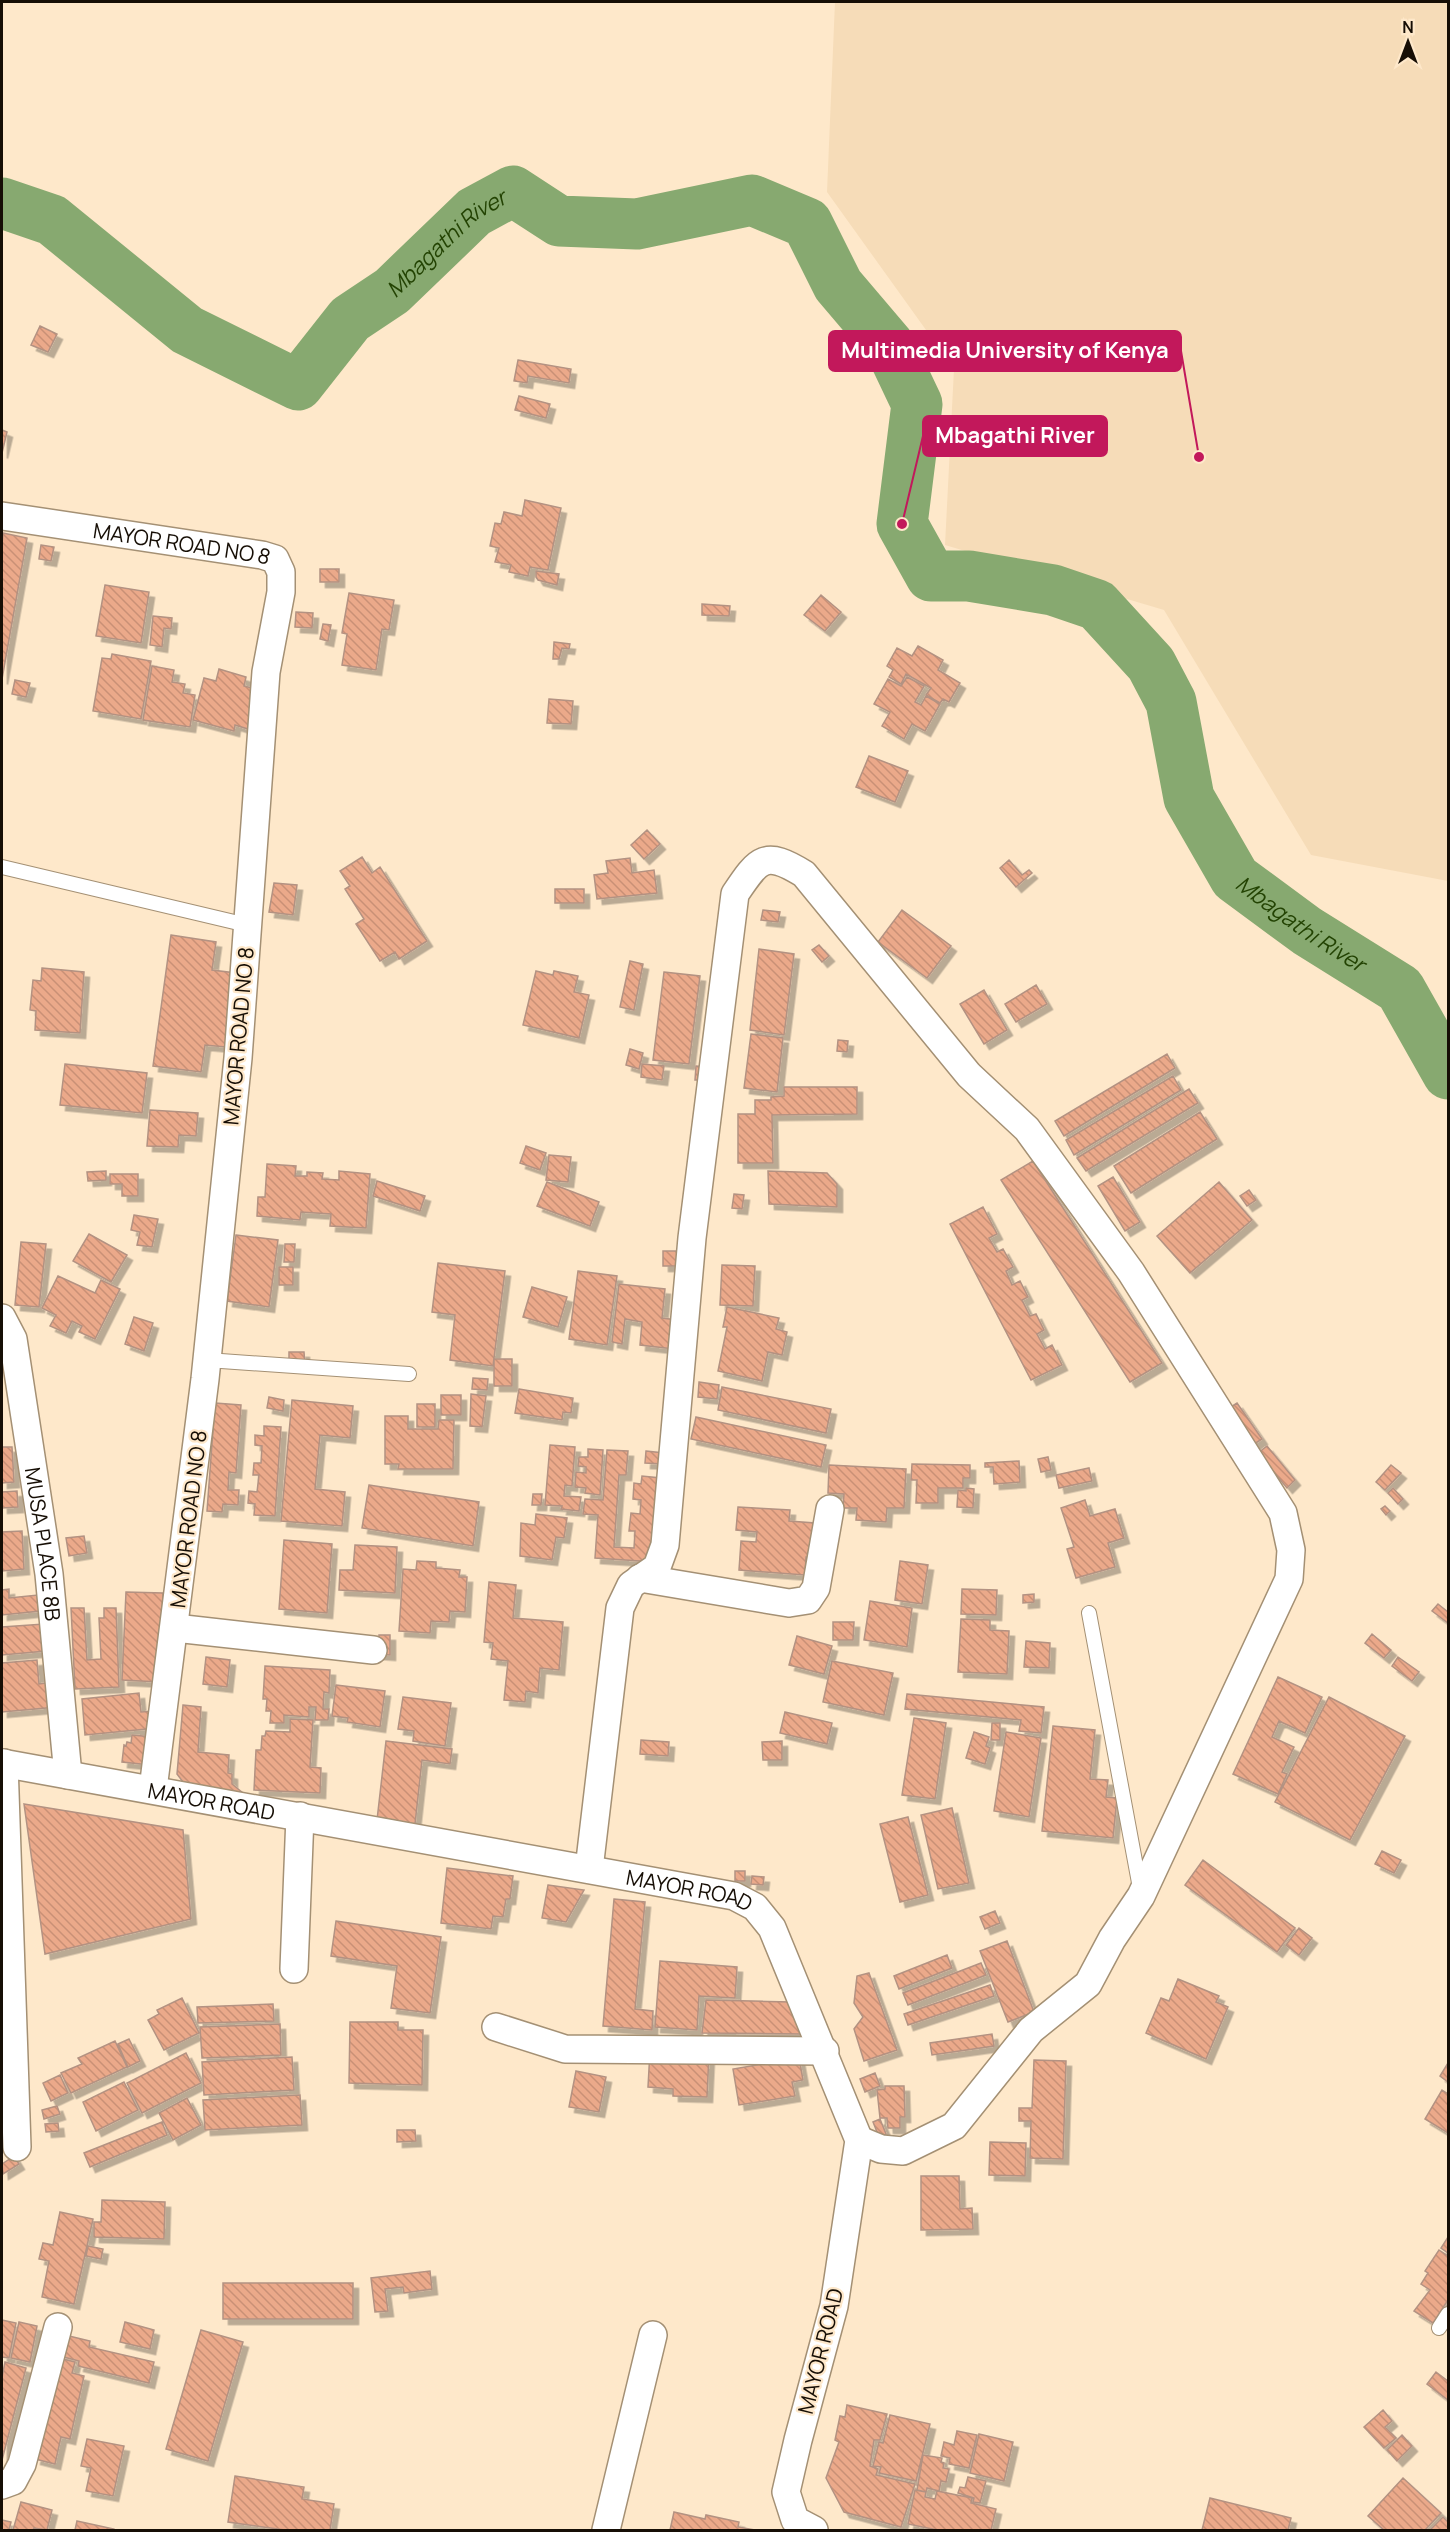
<svg xmlns="http://www.w3.org/2000/svg" width="1450" height="2532" font-family="Manrope,sans-serif">
  <style>
    .built { fill: #f6dcb8 }
    .lines { fill: none; stroke-linecap: round; stroke-linejoin: round }
    .river { stroke: #87a970; stroke-width: 51 }
    .building { fill: url(#building-back-hatch); stroke: #b39282; stroke-width: 1.5; filter: url(#shadow) }
    .service-casing { stroke: #a49074; stroke-width: 16 }
    .minor-casing { stroke: #a49074; stroke-width: 30 }
    .service { stroke: #fff; stroke-width: 14 }
    .minor { stroke: #fff; stroke-width: 27 }
    .labels { text-anchor: middle; dominant-baseline: central; stroke-width: 4.5; stroke-linejoin: round; paint-order: stroke }
    .street-label { font-size: 21px; fill: #160e05; stroke: #fee8ca }
    .water-label { font-size: 22px; font-style: italic; fill: #234303; stroke: #fee8ca }
    .leader { fill: none; stroke: #c2185b; stroke-width: 2 }
    .callout-dot { fill: #c2185b; stroke: #fee8ca; stroke-width: 2 }
    .callout { fill: #c2185b; stroke: #c2185b; stroke-width: 2 }
    .callout-label { font-size: 22px; text-anchor: middle; font-weight: bold; fill: #fff }
  </style>
  <defs>
    <pattern id="building-back-hatch" width="6" height="6" patternUnits="userSpaceOnUse" patternTransform="scale(1.5)"><rect width="6" height="6" fill="#eba98a"/><path d="M-1 5l2 2M0 0l6 6M5-1l2 2" fill="none" stroke="#c99076"/></pattern>
    <filter id="shadow"><feDropShadow dx="5.5" dy="5.5" stdDeviation="0" flood-color="#0004"/></filter>
  </defs>
  <rect width="100%" height="100%" fill="#fee8ca"/>
  <path class="built" d="M835,2H1448V881L1311,855L1164,610L945,545L954,369L827,192Z"/>
  <g class="lines">
    <path class="river" id="s1" d="M2,203L52,220L187,330L298,385L350,319L392,291L474,212L513,191L559,221L637,224L752,200L807,223L838,285L889,345L917,404L902,524L931,576H969L1053,590L1097,605L1151,664L1171,702L1189,798L1235,878L1307,931L1400,989L1448,1074"/>
  </g>
  <path class="building" d="M40,326L57,334L48,352L31,345Z
    M518,360L571,369L569,383L528,376L527,383L514,381Z
    M519,396L550,404L546,418L515,410Z
    M2,430L7,432L2,453Z
    M525,500L561,508L548,570L530,567L528,576L509,572L511,565L495,562L499,548L490,546L495,523L501,524L504,512L522,516Z
    M3,533L27,538L2,679V544Z
    M41,545L54,547L51,561L39,559Z
    M320,569H339V582H320Z
    M536,571L559,574L557,585L538,580L536,577Z
    M105,585L149,592L141,643L96,636Z
    M349,593L394,600L389,630L382,629L376,670L342,665L347,634L342,633Z
    M821,595L841,612L825,631L804,615Z
    M702,604L730,606L729,616L702,615Z
    M296,612L313,613L312,628L295,627Z
    M153,616L172,618L171,629L164,628L162,647L150,645Z
    M323,624L331,625L328,641L320,639Z
    M554,642L570,644L569,649L562,648L559,659H553Z
    M918,646L943,660L938,670L960,683L949,702L943,699L940,703L926,695L931,688L906,674L901,684L889,677L893,670L887,666L897,648L912,656Z
    M112,654L151,661L141,719L93,711L102,658L111,659Z
    M152,666L174,670L172,682L185,684L183,693L195,695L190,727L143,720Z
    M219,669L246,677L244,686L259,690L248,729L235,725L234,731L193,720L204,678L216,681Z
    M907,677L924,686L915,702L921,705L926,696L940,704L925,731L912,724L904,739L882,726L890,712L874,704L888,679L901,686Z
    M15,680L30,683L26,697L12,694Z
    M549,699L573,701L571,724L547,723Z
    M869,756L908,771L895,802L856,787Z
    M647,830L660,844L644,859L631,845Z
    M362,857L372,873L380,867L427,941L399,959L395,952L380,961L356,924L364,919L345,889L350,886L340,871Z
    M630,858L632,873L654,870L657,893L597,899L594,875L608,873L606,861Z
    M1009,860L1022,875L1029,870L1032,873L1016,887L1000,868Z
    M274,883L297,885L293,915L269,912Z
    M555,889H584V903H555Z
    M763,910L780,912L778,922L761,920Z
    M902,910L951,946L927,978L878,942Z
    M171,935L216,942L212,970L236,973L226,1047L205,1045L201,1072L153,1066Z
    M819,945L829,956L822,962L812,950Z
    M759,949L794,954L784,1035L750,1030Z
    M630,961L643,964L634,1010L620,1007Z
    M42,968L84,972L80,1033L35,1030L36,1011L30,1010L33,980L41,981Z
    M536,971L553,975L554,971L578,976L574,992L589,995L579,1038L523,1025Z
    M664,972L700,976L689,1064L653,1060Z
    M1036,985L1047,1004L1016,1022L1005,1004Z
    M984,990L1007,1030L984,1044L960,1004Z
    M751,1034L783,1038L777,1092L744,1088Z
    M838,1040L848,1041L847,1052L837,1051Z
    M630,1049L643,1053L639,1069L626,1065Z
    M1167,1054L1175,1068L1064,1136L1055,1121Z
    M65,1064L147,1073L142,1113L60,1105Z
    M642,1064L664,1066L662,1080L641,1077Z
    M696,1066L705,1067L704,1080H695Z
    M1173,1076L1181,1090L1074,1155L1066,1140Z
    M784,1087H857V1114L772,1115L773,1163H738V1114H755V1100H771V1097L784,1096Z
    M1189,1089L1198,1103L1086,1171L1077,1158Z
    M150,1110L198,1113L196,1136L179,1135L178,1147L147,1146Z
    M1200,1112L1217,1139L1131,1193L1114,1166Z
    M526,1146L546,1153L540,1170L520,1163Z
    M549,1155L571,1157L568,1182L546,1180Z
    M1033,1161L1162,1363L1130,1382L1001,1180Z
    M267,1164L296,1166L295,1176H307V1172L323,1173L322,1179L339,1180V1171L370,1174L366,1228L330,1226L331,1214L301,1212L300,1220L257,1216L258,1197H265Z
    M106,1171V1180L88,1181L87,1172Z
    M768,1171L827,1173L837,1184V1207L769,1204Z
    M110,1174H138V1196H122V1184H110Z
    M1113,1177L1140,1222L1125,1231L1098,1186Z
    M377,1181L425,1196L420,1211L373,1196Z
    M547,1182L599,1202L590,1226L537,1206Z
    M1219,1182L1252,1220L1190,1273L1157,1236Z
    M1249,1190L1256,1200L1247,1206L1240,1196Z
    M734,1194L744,1195L742,1209L732,1208Z
    M983,1207L997,1234L989,1238L997,1252L1003,1249L1013,1267L1006,1271L1012,1285L1020,1281L1028,1297L1022,1300L1030,1316L1036,1314L1044,1330L1037,1334L1045,1349L1052,1345L1062,1365L1031,1380L950,1224Z
    M134,1215L158,1219L152,1247L137,1245L140,1232L131,1230Z
    M89,1234L127,1255L111,1282L73,1261Z
    M236,1235L278,1240L269,1307L227,1301Z
    M21,1242L46,1244L39,1307L15,1305Z
    M285,1244H295L294,1262H284Z
    M663,1251H686V1266H663Z
    M438,1263L505,1271L493,1366L450,1360L455,1315L432,1312Z
    M722,1265L755,1266L753,1306L720,1305Z
    M279,1267H293V1285H279Z
    M578,1271L617,1276L607,1345L569,1339Z
    M58,1276L95,1293L101,1280L120,1289L95,1339L79,1332L82,1326L72,1321L66,1333L50,1326L56,1315L42,1308Z
    M619,1284L665,1289L662,1318L677,1320L674,1349L640,1345L642,1322L625,1319L622,1344L612,1342Z
    M532,1287L567,1297L558,1327L523,1317Z
    M727,1307L779,1318L776,1329L787,1332L782,1355L768,1352L762,1381L718,1371L727,1327H723Z
    M134,1317L153,1323L144,1351L125,1344Z
    M289,1352H304L305,1365H289Z
    M494,1359H512V1386H494Z
    M473,1378L488,1379L487,1390L472,1389Z
    M699,1382L719,1385L717,1399L698,1397Z
    M722,1387L831,1409L826,1433L718,1410Z
    M519,1389L573,1398L571,1413L563,1412L562,1420L515,1413Z
    M471,1394L486,1396L482,1427L470,1426Z
    M441,1395H461V1415H441Z
    M269,1397L284,1400L283,1411L267,1408Z
    M292,1400L353,1406L350,1438L320,1435L315,1489L345,1492L342,1526L281,1521Z
    M215,1403L241,1405L236,1473L229,1472L228,1490H239L238,1505L223,1504L222,1512L207,1511Z
    M1237,1403L1262,1439L1251,1446L1226,1410Z
    M417,1404H435V1427H417Z
    M385,1416H408V1429H438L439,1420H454L453,1469H398L399,1464H385Z
    M696,1417L826,1445L821,1467L691,1439Z
    M264,1426L281,1427L275,1516L254,1515L255,1504L248,1503L249,1491L257,1492L259,1475H253L254,1463H261L262,1446L255,1445V1435L264,1436Z
    M550,1445L575,1447L572,1486L565,1485L564,1496L581,1497L579,1511L561,1509L562,1506L545,1505Z
    M1267,1446L1295,1480L1287,1488L1258,1453Z
    M2,1447H12L14,1482L2,1483Z
    M588,1449L603,1450L600,1495L585,1493L586,1488L575,1487L576,1472L586,1473V1467L578,1466L579,1457H588Z
    M607,1450L628,1451L626,1475H619L614,1547L634,1548L635,1531H629L631,1513L640,1514L641,1500L633,1499L634,1483L641,1484L642,1476L661,1478L655,1562L595,1558L598,1515L583,1514L585,1499L603,1500Z
    M646,1451L664,1453V1464L645,1463Z
    M1048,1457L1051,1470L1041,1472L1038,1459Z
    M1019,1461L1020,1482L994,1484L993,1467H985V1463Z
    M912,1464L970,1465V1478H963V1488H938V1503H916L917,1480H911Z
    M829,1465L906,1469L904,1508H887L886,1522L856,1520L857,1508H843L844,1494L828,1493Z
    M1391,1465L1401,1473L1385,1490L1376,1482Z
    M1089,1468L1092,1481L1059,1488L1056,1475Z
    M369,1485L479,1502L473,1546L362,1528Z
    M966,1488L974,1489L973,1508L957,1507L958,1490L966,1491Z
    M1393,1488L1403,1499L1398,1504L1388,1493Z
    M17,1491L18,1507L2,1508V1492Z
    M533,1494H542L541,1505H532Z
    M1085,1500L1090,1516L1115,1509L1124,1538L1108,1543L1115,1567L1076,1578L1067,1549L1074,1547L1061,1508Z
    M1385,1506L1390,1511L1386,1515L1381,1509Z
    M738,1507L790,1510L789,1521L815,1523L813,1558L806,1557L805,1575L739,1570L741,1541L756,1542L757,1532L736,1530Z
    M536,1514L567,1518L564,1538L556,1537L552,1560L520,1556L521,1523L535,1525Z
    M22,1531L24,1569L2,1571V1532Z
    M84,1536L87,1553L69,1556L66,1538Z
    M284,1540L332,1544L327,1613L279,1609Z
    M355,1545L397,1547L395,1593L339,1590L340,1570H353Z
    M417,1561L436,1562V1568L460,1570L459,1577H467L465,1612L450,1611L449,1622L431,1621L430,1633L399,1631L403,1569L416,1570Z
    M900,1561L928,1565L922,1604L895,1600Z
    M489,1582L516,1585L513,1618L563,1622L559,1670L540,1668L538,1693L526,1691L525,1702L504,1700L508,1661L491,1659L493,1643L484,1642Z
    M9,1589V1598L38,1595L40,1611L2,1615V1590Z
    M962,1589L997,1590L996,1615L961,1614Z
    M126,1592L163,1593L159,1682L122,1680Z
    M1034,1594V1602L1023,1603V1595Z
    M870,1601L912,1608L907,1647L864,1640Z
    M1438,1604L1448,1612V1623L1432,1611Z
    M71,1608H84L87,1660L101,1659L99,1618H104V1608H116L119,1687L75,1689Z
    M961,1619L990,1620V1630L1009,1631L1007,1674L958,1672Z
    M833,1622H854L853,1640H833Z
    M44,1624L46,1651L2,1655V1627Z
    M1372,1634L1391,1650L1384,1658L1365,1643Z
    M379,1635H390V1655L378,1654Z
    M797,1636L832,1646L824,1674L789,1665Z
    M1026,1641L1050,1643L1049,1668L1024,1667Z
    M206,1657L230,1660L227,1687L203,1684Z
    M1398,1657L1419,1672L1412,1681L1392,1666Z
    M37,1660L39,1684L55,1682L57,1707L2,1712V1663Z
    M832,1661L893,1673L884,1715L823,1702Z
    M265,1666L330,1670L329,1693L324,1692L323,1709H329L328,1720H315L316,1707H309V1717L284,1715V1723H270L271,1711H266L267,1699H263Z
    M1278,1677L1322,1697L1305,1733L1279,1721L1272,1737L1294,1747L1282,1772L1287,1774L1278,1794L1233,1774Z
    M336,1685L385,1691L380,1727L347,1722L348,1718L332,1716Z
    M139,1693L141,1712L155,1711L157,1728L85,1735L82,1699Z
    M907,1694L1044,1707L1041,1733L1019,1731L1021,1720L905,1709Z
    M403,1697L451,1703L445,1746L413,1741L414,1731L398,1729Z
    M1329,1697L1405,1736L1350,1840L1275,1802Z
    M183,1705L201,1707L198,1752L229,1755L228,1773L232,1774V1784L243,1793L183,1782L177,1774Z
    M785,1712L832,1723L827,1744L780,1733Z
    M914,1718L946,1723L935,1799L902,1795Z
    M290,1719L313,1720L310,1767L321,1768L320,1793L254,1790L256,1750H261L262,1736H265L266,1731L290,1732Z
    M992,1723H1000V1740H991Z
    M1053,1726L1095,1730L1090,1779L1108,1780L1106,1797L1117,1798L1113,1838L1042,1831Z
    M974,1732L989,1737L986,1746L990,1748L985,1764L966,1758Z
    M1006,1732L1041,1738L1029,1817L994,1811Z
    M132,1735L153,1737L150,1765L122,1762L124,1745L126,1746L127,1742L131,1743Z
    M641,1740L669,1742L668,1756L640,1754Z
    M386,1741L452,1749L450,1764L422,1760L415,1824L377,1820Z
    M782,1741V1760H763L762,1742Z
    M24,1804L183,1830L191,1919L45,1954Z
    M952,1808L969,1883L938,1889L921,1815Z
    M908,1817L928,1895L900,1902L880,1824Z
    M1382,1851L1401,1860L1394,1873L1375,1864Z
    M1203,1860L1295,1928L1277,1952L1185,1885Z
    M447,1868L513,1876L510,1899H506L503,1917L493,1916L491,1929L441,1923Z
    M735,1871H745V1881H735Z
    M752,1876L764,1877L763,1885L751,1884Z
    M548,1885L584,1890L566,1922L542,1918Z
    M614,1899L645,1902L635,2009L653,2011L652,2030L603,2026Z
    M995,1911L1000,1923L985,1929L980,1917Z
    M336,1921L441,1937L430,2013L391,2008L397,1966L331,1956Z
    M1299,1928L1312,1938L1299,1955L1286,1945Z
    M1007,1941L1034,2012L1008,2022L980,1951Z
    M947,1955L952,1968L899,1989L894,1976Z
    M660,1961L737,1967L735,1998L699,1996L697,2030L655,2027Z
    M981,1963L986,1975L908,2005L903,1993Z
    M869,1973L897,2050L864,2061L854,2029L863,2017L854,2003L857,1976Z
    M1178,1979L1219,1996L1216,2002L1228,2007L1206,2059L1146,2033L1161,1998L1169,2001Z
    M990,1985L994,1996L908,2025L904,2014Z
    M182,1998L199,2033L164,2050L148,2020L159,2014L157,2010Z
    M706,2000L792,2002L803,2034L702,2033Z
    M273,2004L274,2021L198,2023L197,2007Z
    M350,2022H398V2030H423L422,2085L349,2083Z
    M280,2024L281,2055L202,2058L200,2027Z
    M992,2034L994,2046L932,2055L930,2043Z
    M129,2039L140,2061L128,2067L118,2044Z
    M115,2041L127,2067L71,2093L61,2073L82,2064L78,2058Z
    M650,2051L709,2054L707,2097L673,2096V2089L648,2087Z
    M186,2053L201,2083L142,2113L127,2083Z
    M292,2057L294,2090L204,2095L202,2062Z
    M799,2058L803,2080L792,2082L795,2096L739,2105L733,2069Z
    M1034,2060L1066,2061L1063,2159L1030,2158L1031,2121H1019V2108H1032Z
    M1448,2063V2082L1440,2076Z
    M576,2071L606,2077L599,2112L569,2107Z
    M875,2073L880,2086L865,2092L860,2079Z
    M60,2075L68,2093L51,2101L43,2083Z
    M124,2082L138,2110L96,2131L83,2102Z
    M885,2086H904L905,2117H900V2128H888L887,2118H880L877,2090L885,2089Z
    M1442,2090L1448,2094V2133L1425,2119Z
    M300,2095L302,2125L205,2130L203,2100Z
    M187,2098L201,2125L173,2140L159,2113Z
    M57,2106L60,2114L44,2119L42,2110Z
    M880,2119L886,2134L879,2137L873,2122Z
    M162,2122L167,2135L90,2167L84,2153Z
    M58,2123L59,2131L46,2132L45,2124Z
    M397,2130H415L416,2141L397,2142Z
    M990,2142L1026,2143L1025,2176L989,2175Z
    M14,2156L19,2164L3,2174L2,2164Z
    M921,2176H959L960,2209L972,2208L973,2229L921,2230Z
    M102,2200L165,2202L164,2239L94,2237V2222H101Z
    M60,2212L93,2219L74,2304L42,2297L49,2261L39,2259L43,2243L53,2245Z
    M1448,2237V2253L1441,2248Z
    M88,2246L103,2249L101,2259L86,2256Z
    M1439,2250L1448,2256V2300L1433,2323L1414,2311L1430,2290L1421,2284L1428,2273L1425,2271Z
    M430,2271L432,2289L404,2293L403,2287L385,2289L388,2311L375,2312L371,2278Z
    M223,2283H353V2319H223Z
    M2,2320L16,2323L9,2358L2,2357Z
    M19,2322L37,2326L30,2362L11,2358Z
    M125,2322L154,2330L150,2349L120,2342Z
    M201,2330L243,2342L208,2461L166,2449Z
    M65,2335L90,2341L89,2347L154,2362L149,2383L78,2366L79,2361L60,2356Z
    M59,2358L75,2362L72,2373L84,2376L70,2439L61,2437L55,2464L35,2459Z
    M5,2362L26,2368L2,2460V2377Z
    M1436,2372L1448,2381V2400L1427,2384Z
    M847,2405L887,2414L880,2440H874L870,2466L878,2469L876,2475L915,2484L901,2527L844,2512L826,2478L839,2442L835,2440L840,2416L845,2417Z
    M1383,2410L1392,2421L1385,2427L1396,2438L1384,2448L1364,2427Z
    M890,2415L930,2424L916,2481L879,2473L881,2467L873,2466L879,2442L883,2443Z
    M957,2431L977,2435L969,2468L949,2464L950,2458L941,2456L944,2442L954,2445Z
    M979,2434L1013,2442L1004,2481L970,2473Z
    M1402,2435L1412,2446L1397,2461L1387,2450Z
    M87,2439L124,2446L113,2496L86,2491L91,2468L81,2466Z
    M923,2455L942,2458L941,2462L944,2463L943,2468L949,2469L946,2482L941,2481L939,2491L927,2488L926,2492L917,2490Z
    M235,2476L304,2487L302,2499L334,2504L330,2530H285L228,2522Z
    M968,2477L986,2481L980,2503L973,2502L974,2498L958,2493L960,2487L965,2488Z
    M1403,2478L1441,2513L1425,2530H1384L1368,2516Z
    M915,2490L926,2492L925,2497L935,2499L937,2491L972,2498L971,2503L996,2509L991,2530H937L908,2524Z
    M1210,2498L1291,2518L1288,2530H1202Z
    M21,2502L52,2510L47,2530L34,2528L33,2530H13Z
    M674,2512L705,2519L706,2515L739,2522L738,2527L755,2530H670Z
    M1443,2517L1448,2522V2530H1430Z
    M2,2520L11,2522L9,2530H2Z
    M77,2521L114,2529V2530H75Z"/>
  <g class="lines">
    <g class="service-casing">
      <path id="service" d="M2,867L247,925
        M207,1360L409,1374
        M1089,1613L1140,1888
        M1439,2328L1448,2314"/>
    </g>
    <g class="minor-casing">
      <g id="minor">
        <path id="s2" d="M2,516L262,555L275,559L281,572V592L266,672L238,1058L205,1379L153,1789"/>
        <path id="s3" d="M2,1318L13,1339L49,1574L68,1775"/>
        <path d="M640,1578L789,1603L808,1600L816,1588L830,1509"/>
        <path d="M175,1628L373,1650"/>
        <path id="s4" d="M2,1763L734,1896L755,1907L772,1928L859,2140L834,2306L798,2440L786,2492L795,2520L814,2530"/>
        <path d="M4,1763L17,2147"/>
        <path d="M589,1869L620,1608L631,1585L657,1567L665,1545L692,1238L735,894C759,858 765,850 804,874L969,1075L1027,1129L1131,1272L1283,1513L1291,1550L1289,1579L1141,1896L1112,1939L1088,1984L1031,2030L954,2126L903,2151L881,2149L859,2140"/>
        <path d="M294,1969L300,1816"/>
        <path d="M496,2027L565,2049L825,2051"/>
        <path d="M2,2485L13,2481L22,2464L58,2327"/>
        <path d="M606,2530L653,2335"/>
      </g>
    </g>
    <use href="#service" class="service"/>
    <use href="#minor" class="minor"/>
  </g>
  <g class="labels">
    <g class="street-label">
      <text stroke="none"><textPath href="#s2" startOffset="182">MAYOR ROAD NO 8</textPath></text>
      <text transform="translate(238 1036) rotate(-85)">MAYOR ROAD NO 8</text>
      <text transform="translate(188 1519) rotate(-83)">MAYOR ROAD NO 8</text>
      <text stroke="none"><textPath href="#s3" startOffset="231">MUSA PLACE 8B</textPath></text>
      <text stroke="none"><textPath href="#s4" startOffset="213">MAYOR ROAD</textPath></text>
      <text stroke="none"><textPath href="#s4" startOffset="699">MAYOR ROAD</textPath></text>
      <text transform="translate(820 2351) rotate(-76)">MAYOR ROAD</text>
    </g>
    <g class="water-label">
      <text stroke="none"><textPath href="#s1" startOffset="558">Mbagathi River</textPath></text>
      <text stroke="none"><textPath href="#s1" startOffset="1910">Mbagathi River</textPath></text>
    </g>
  </g>
  <path class="leader" d="M1199 457L1181 351M902 524L923 436"/>
  <g class="callout-dot">
    <circle cx="1199" cy="457" r="6"/>
    <circle cx="902" cy="524" r="6"/>
  </g>
  <g class="callout">
    <rect x="829" y="331" width="352" height="40" rx="6"/>
    <rect x="923" y="416" width="184" height="40" rx="6"/>
  </g>
  <g class="callout-label">
    <text x="1005" y="358">Multimedia University of Kenya</text>
    <text x="1015" y="443">Mbagathi River</text>
  </g>
  <rect width="1450" height="2532" fill="none" stroke="#160e05" stroke-width="6"/>
  <g transform="translate(1408 42)" stroke="#fee8ca" stroke-width="4.5" paint-order="stroke">
  <path d="M0-4.5L10 22L0 15L-10 22Z" fill="#160e05"/>
  <text y="-9" font-size="16" font-weight="bold" text-anchor="middle" fill="#160e05">N</text>
  </g>
</svg>
